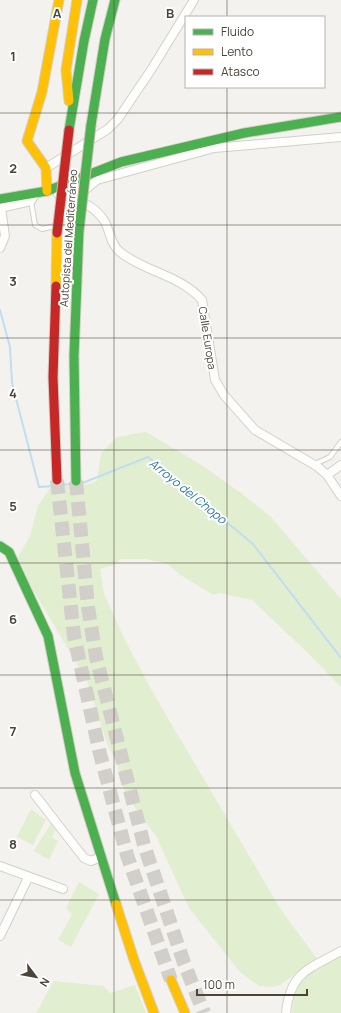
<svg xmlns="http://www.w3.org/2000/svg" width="341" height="1013" font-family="Manrope,sans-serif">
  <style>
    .green { fill: #e1eecf }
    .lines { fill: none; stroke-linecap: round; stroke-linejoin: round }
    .stream { stroke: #c0ddf1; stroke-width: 2 }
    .highway-tunnel { stroke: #d2cfca; stroke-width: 14; stroke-dasharray: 14 7; stroke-linecap: butt }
    .lane-casing { stroke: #d2d0cb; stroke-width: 6 }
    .street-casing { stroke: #d2d0cb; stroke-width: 10 }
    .fast-casing { stroke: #d3cfc5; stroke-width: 11 }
    .slow-casing { stroke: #d3cfc5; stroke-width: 11 }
    .jam-casing { stroke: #d3cfc5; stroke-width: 11 }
    .lane { stroke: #fdfdfc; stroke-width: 4 }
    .street { stroke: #fdfdfc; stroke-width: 8 }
    .fast { stroke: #4caf50; stroke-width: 9 }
    .slow { stroke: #ffc107; stroke-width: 9 }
    .jam { stroke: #c62828; stroke-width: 9 }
    .fast-bridge-casing { stroke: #ccbfa9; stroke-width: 11; stroke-linecap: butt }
    .jam-bridge-casing { stroke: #ccbfa9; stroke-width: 11; stroke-linecap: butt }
    .fast-bridge { stroke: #4caf50; stroke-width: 9 }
    .jam-bridge { stroke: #c62828; stroke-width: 9 }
    .grid { fill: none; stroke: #4b4439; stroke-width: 1; stroke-opacity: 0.55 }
    .labels { text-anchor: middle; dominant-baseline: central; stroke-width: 4; stroke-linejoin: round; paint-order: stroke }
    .street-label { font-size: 11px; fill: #4b4439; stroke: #fff }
    .water-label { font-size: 12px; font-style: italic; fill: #2e7ab2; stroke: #fff }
    .grid-label { font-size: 13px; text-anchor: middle; font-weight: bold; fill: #4b4439; stroke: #fff; stroke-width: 4; stroke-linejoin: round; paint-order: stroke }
  </style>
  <rect width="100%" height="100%" fill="#f4f2ee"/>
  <path class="green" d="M146,432L203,466L241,493L270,516L341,599V687L309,654L252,600L220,593L213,595L179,574L168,564L146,559H121L114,565L100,569L104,594L125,640L152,691L281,910L318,960L302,969L280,985L271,987L259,986L240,972L189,908L156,836L125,794L117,763L108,746L87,681L29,583L18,557L30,536L38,506L50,488L90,484L97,481L101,453L117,437Z
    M31,809L46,820L33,845L17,837Z
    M52,822L57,827L52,837L58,841L49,860L34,851Z
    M79,882L99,894L71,947L58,940L72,914L66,908Z
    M341,956V1013H292C293,1007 293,1000 295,994C300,975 325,965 341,956Z
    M54,981L104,986L110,993L135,985L146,1013H36Z"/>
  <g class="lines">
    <path class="stream" d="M0,310L10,347L12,383L39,487L54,486
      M80,484L148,457L253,544L341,658
      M61,485L72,484"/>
    <path class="highway-tunnel" d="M57,480L74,636L100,754L127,855L171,980
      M76,481L88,607L96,657L144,845L184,963L204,1013"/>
    <g class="lane-casing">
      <path id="lane" d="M31,201L35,225L42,229L55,226
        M315,464L330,457L341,442"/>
    </g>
    <g class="street-casing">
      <path id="street" d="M46,168L108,129L118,119L151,70L194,0
        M84,191L97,180L214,148L341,137
        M58,194C75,197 96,206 105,222C110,232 111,245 120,252C145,272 180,275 202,300L215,380L224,395L255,430L318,467L327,475L341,496
        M0,208L31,201L36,193
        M0,248L5,236L1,208
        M327,475L341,465
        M35,795L84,858L91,861L101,857
        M0,866L63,889
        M0,936L28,878
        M286,1013C290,972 309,969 341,951"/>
    </g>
    <g class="fast-casing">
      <path id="fast" d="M91,125L105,39L115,0
        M69,130L84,41L93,0
        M0,199L47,191L121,162L244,133L341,117
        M76,481L74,356L79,230
        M0,546L9,552L48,636L75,773L116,904"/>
    </g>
    <g class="slow-casing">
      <path id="slow" d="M69,101L66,70L77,0
        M47,191L46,168L27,141L42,92L59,0
        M56,286L57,233
        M116,904L134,960L154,1013
        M171,980L185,1013"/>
    </g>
    <g class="jam-casing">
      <path id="jam" d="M56,286L53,377L57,480"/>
    </g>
    <use href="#lane" class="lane"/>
    <use href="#street" class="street"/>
    <use href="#fast" class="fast"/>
    <use href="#slow" class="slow"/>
    <use href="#jam" class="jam"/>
    <g class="fast-bridge-casing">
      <path id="fast-bridge" d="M79,230L91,125"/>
    </g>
    <g class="jam-bridge-casing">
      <path id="jam-bridge" d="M57,233L69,130"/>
    </g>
    <use href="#fast-bridge" class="fast-bridge"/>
    <use href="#jam-bridge" class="jam-bridge"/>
  </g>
  <path class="grid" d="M114,0V1013M227,0V17M227,87V1013M0,113H341M0,225H341M0,338H341M0,450H341M0,563H341M0,675H341M0,788H341M0,900H341"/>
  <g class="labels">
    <g class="street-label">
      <text transform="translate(68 238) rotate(-86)">Autopista del Mediterráneo</text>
      <text transform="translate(208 338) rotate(81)">Calle Europa</text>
    </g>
    <g class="water-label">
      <text transform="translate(188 491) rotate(39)">Arroyo del Chopo</text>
    </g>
  </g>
  <g class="grid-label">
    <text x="57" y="18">A</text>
    <text x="170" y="18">B</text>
    <text x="13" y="61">1</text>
    <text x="13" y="173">2</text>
    <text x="13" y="286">3</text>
    <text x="13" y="398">4</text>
    <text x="13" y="511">5</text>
    <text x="13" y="624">6</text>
    <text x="13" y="736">7</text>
    <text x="13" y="849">8</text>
  </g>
  <rect x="185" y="16" width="140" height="72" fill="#ffffff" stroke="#b7b4b0"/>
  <rect x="193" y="29" width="20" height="6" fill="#4caf50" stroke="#b7b4b0"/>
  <text x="221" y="36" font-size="12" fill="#4b4439">Fluido</text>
  <rect x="193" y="49" width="20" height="6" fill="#ffc107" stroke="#b7b4b0"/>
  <text x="221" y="56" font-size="12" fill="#4b4439">Lento</text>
  <rect x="193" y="69" width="20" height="6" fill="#c62828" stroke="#b7b4b0"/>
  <text x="221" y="76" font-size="12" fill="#4b4439">Atasco</text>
  <g transform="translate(36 977) rotate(122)" stroke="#ffffff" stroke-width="3" paint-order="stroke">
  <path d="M0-3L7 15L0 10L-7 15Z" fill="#4b4439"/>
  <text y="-6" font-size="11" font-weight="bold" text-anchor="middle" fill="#4b4439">N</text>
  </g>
  <path d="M197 989v6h110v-6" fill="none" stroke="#4b4439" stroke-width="2"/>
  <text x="203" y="989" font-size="12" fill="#4b4439" stroke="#ffffff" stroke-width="3" paint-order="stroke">100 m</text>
</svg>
